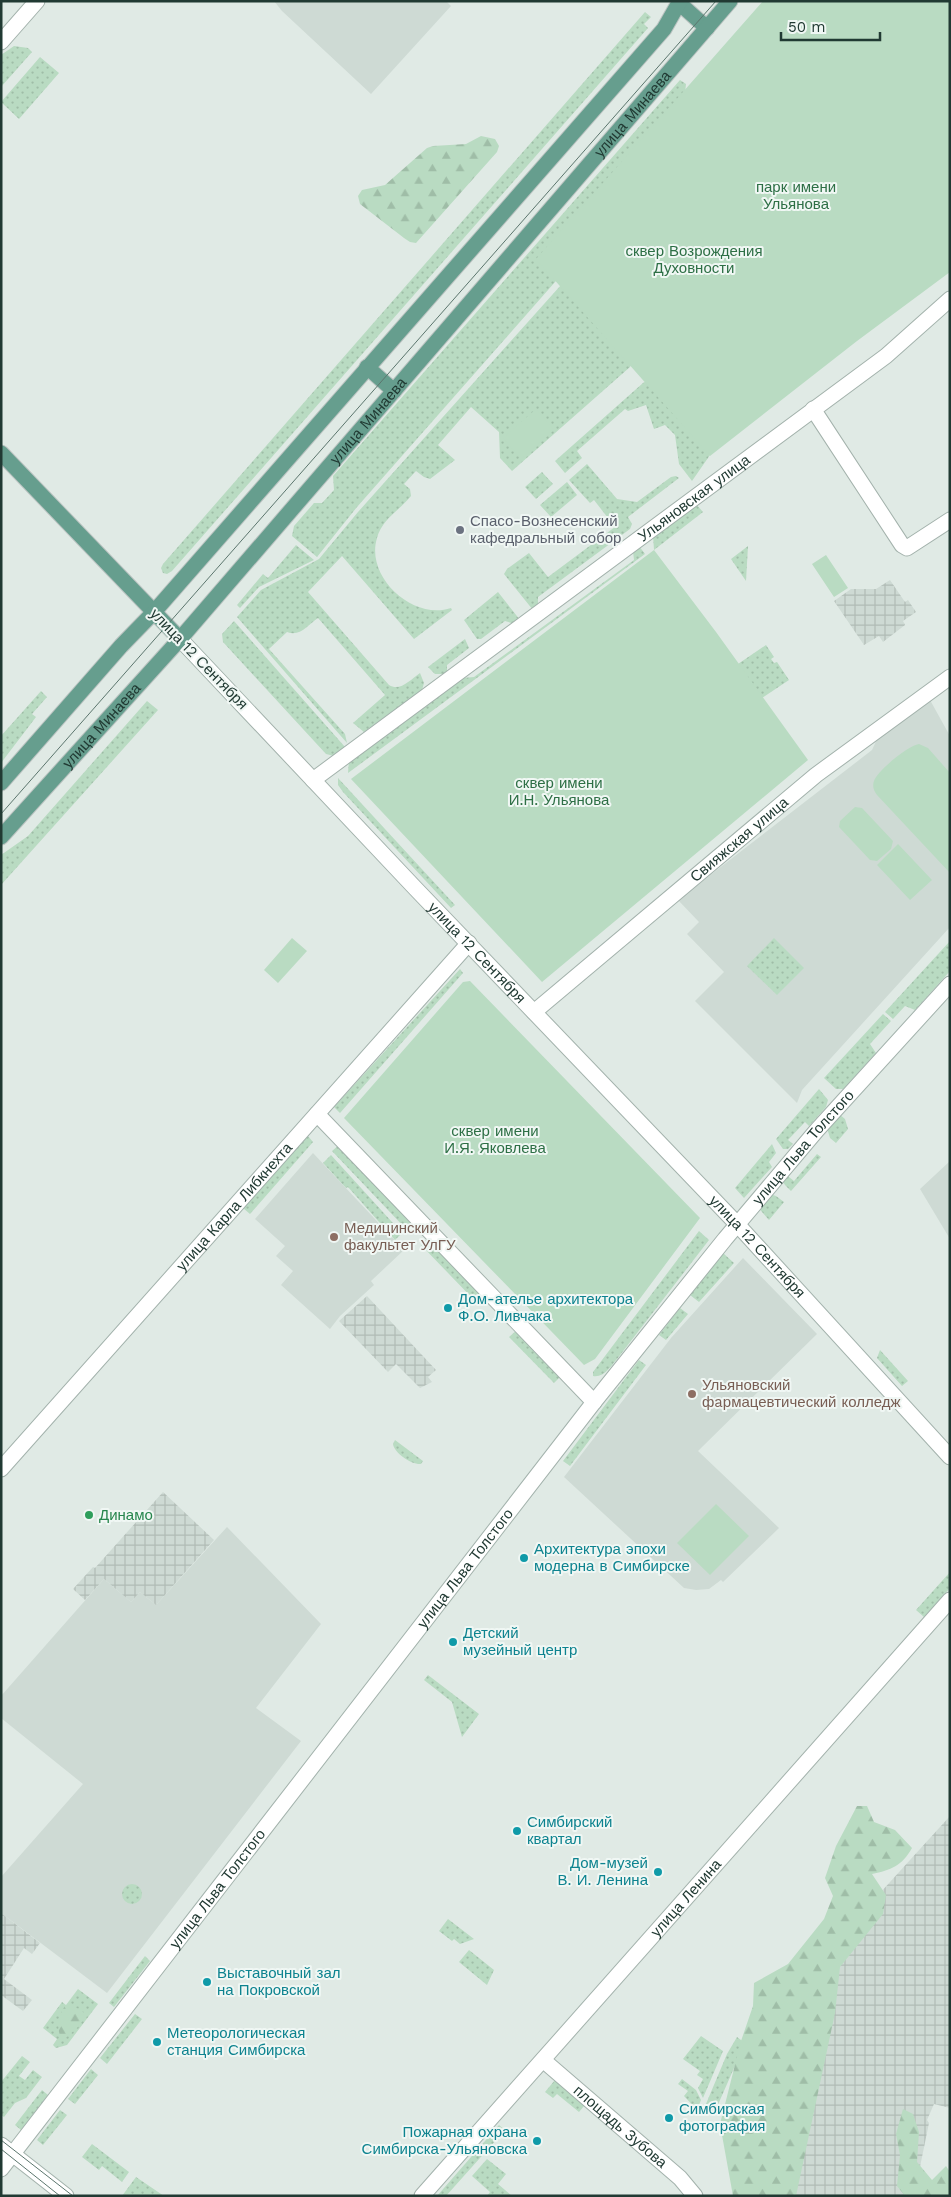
<svg xmlns="http://www.w3.org/2000/svg" width="951" height="2197" font-family="'Work Sans',sans-serif">
  <style>
    .built { fill: #cedad4 }
    .industrial { fill: url(#industrial-grid) }
    .grass { fill: url(#grass-dots) }
    .forest { fill: url(#forest-firs) }
    .park { fill: #b9dbc2 }
    .lines { fill: none; stroke-linecap: round; stroke-linejoin: round }
    .minor-casing { stroke: #a3b2ac; stroke-width: 17 }
    .major-casing { stroke: #bcc4c2; stroke-width: 17 }
    .minor { stroke: #fff; stroke-width: 15 }
    .major { stroke: #669e8e; stroke-width: 15 }
    .tram { stroke: #5c766e; stroke-width: 1 }
    .worship-dot { fill: #6b7280; stroke: #f0f7f4; stroke-width: 2 }
    .education-dot { fill: #8d6e63; stroke: #f0f7f4; stroke-width: 2 }
    .culture-dot { fill: #0f9aa8; stroke: #f0f7f4; stroke-width: 2 }
    .leisure-dot { fill: #2e9e5b; stroke: #f0f7f4; stroke-width: 2 }
    .labels { text-anchor: middle; dominant-baseline: central; stroke-width: 4; stroke-linejoin: round; paint-order: stroke }
    .street-label { font-size: 15px; fill: #213a33; stroke: #f0f7f4 }
    .park-label { font-size: 15px; fill: #2d6f45; stroke: #f0f7f4 }
    .worship-label { font-size: 15px; fill: #5b616d; stroke: #f0f7f4; text-anchor: start }
    .education-label { font-size: 15px; fill: #785e54; stroke: #f0f7f4; text-anchor: start }
    .culture-label { font-size: 15px; fill: #0d838f; stroke: #f0f7f4; text-anchor: start }
    .leisure-label { font-size: 15px; fill: #27864d; stroke: #f0f7f4; text-anchor: start }
  </style>
  <defs>
    <pattern id="industrial-grid" width="8" height="8" patternUnits="userSpaceOnUse" patternTransform="scale(1.25)"><rect width="8" height="8" fill="#cedad4"/><path d="M0 4h8M4 0v8" fill="none" stroke="#b1bcb6"/></pattern>
    <pattern id="grass-dots" width="8" height="8" patternUnits="userSpaceOnUse" patternTransform="scale(1.25)"><rect width="8" height="8" fill="#b9dbc2"/><path d="M2 2h.1M6 6h.1" fill="none" stroke="#9fbda7" stroke-width="1.8" stroke-linecap="round"/></pattern>
    <pattern id="forest-firs" width="22" height="20" patternUnits="userSpaceOnUse" patternTransform="scale(1.25)"><rect width="22" height="20" fill="#b9dbc2"/><path d="M5 1l3.5 6h-7zM16 11l3.5 6h-7z" fill="#9fbda7"/></pattern>
  </defs>
  <rect width="100%" height="100%" fill="#e0eae5"/>
  <path class="built" d="M274,1H446L451,6L371,94L282,11Z
    M930,700L950,736V927L802,1090L797,1103L695,1001L724,972L687,934L699,922L678,900L872,750L878,737Z
    M313,1153L404,1250L371,1281L374,1285L340,1316L330,1329L281,1285L293,1271L276,1256L285,1246L255,1219Z
    M950,1161V1239L920,1189Z
    M743,1258L817,1334L698,1451L779,1528L723,1582L721,1580L709,1589L696,1590L684,1588L564,1477L671,1338Z
    M227,1527L321,1624L256,1708L301,1741L107,1993L1,1913V1877L83,1784L1,1718V1696L104,1579L131,1602L140,1592L156,1605Z"/>
  <path class="industrial" d="M890,580L905,602L908,600L916,612L903,621L905,625L883,642L879,636L864,645L834,601L851,589H876Z
    M367,1296L436,1370L428,1377L432,1382L420,1388L396,1364L388,1372L339,1321Z
    M163,1492L214,1540L156,1605L140,1592L131,1602L104,1579L85,1600L73,1589L93,1567L95,1568Z
    M950,1816V2108L934,2104L927,2120L929,2123L914,2196H774L820,1959Z
    M1,1913L40,1943L32,1954L24,1948L4,1979L32,2000L23,2011L1,1995Z"/>
  <path class="grass" d="M645,12L651,17L644,24L648,28L172,571L167,574L163,573L161,568L163,564Z
    M14,46L28,48L32,52L1,87V55Z
    M40,57L59,73L19,119L1,102Z
    M680,80L686,84L680,140L357,507L317,557L292,536L294,526L314,503H322L334,490L333,476Z
    M561,285L647,338L630,367L512,471L500,458L499,432L471,407L438,445L455,460L430,479L424,477L416,471L404,484L410,489L411,496C399,511 382,519 377,538C365,577 413,621 451,608L452,610L414,639L342,556L308,592L389,685C400,692 410,680 420,673L424,683L422,690L364,732L353,723L385,695L318,618C308,625 300,637 287,632L269,649L345,734L347,743L237,617L261,590L319,559L358,512Z
    M661,372L710,455L692,481L679,464L675,435L665,425L654,429L646,405L628,411L625,409L577,451L582,458L565,473L555,461L643,383Z
    M587,464L617,499L637,502L671,477L676,476L679,478L628,517L632,524L630,529L538,597V608L533,610L504,574L507,569L529,553L548,577L615,527L594,500L590,503L569,480Z
    M542,472L553,484L536,499L525,487Z
    M567,482L577,495L551,517L540,505Z
    M696,504L703,512L654,550L653,535Z
    M296,545L314,560L259,587L240,608L237,605L263,574L268,578Z
    M639,546L645,554L348,773L349,761L463,678L474,677L634,560L633,551Z
    M748,546L746,581L731,559Z
    M498,592L520,620L515,624L505,621L481,639H477L464,620Z
    M234,621L345,747L334,756L326,754L223,642L222,634Z
    M465,639L469,648L447,665V674H435L428,667Z
    M766,645L774,657L771,659L774,663L777,662L789,680L762,698L738,664Z
    M41,691L47,697L32,714L36,717L1,763V736Z
    M147,701L158,710L1,885V855L28,836Z
    M338,778L455,905L451,908L343,792L338,785Z
    M774,938L804,968L777,995L747,966Z
    M950,941V971L915,1010L905,1006L893,1019L885,1012Z
    M460,969L463,973L340,1113L334,1107Z
    M883,1014L891,1021L870,1044L876,1053L843,1089H836L824,1078Z
    M819,1089L828,1100L826,1107L809,1126L805,1122L788,1140L793,1144L788,1149H783L776,1139Z
    M839,1114L845,1119L848,1129L836,1143L830,1138L827,1128Z
    M308,1136L313,1142L250,1214L243,1208Z
    M772,1144L776,1153L769,1162L772,1167L744,1198L735,1188Z
    M339,1145L413,1222L406,1229L332,1151Z
    M817,1154L821,1157L791,1191L785,1185L780,1177L784,1173L794,1181Z
    M331,1155L402,1233L395,1240L348,1187L346,1188L323,1163Z
    M767,1193L776,1196L784,1202L769,1220L756,1205Z
    M699,1231L709,1240L617,1359C611,1366 604,1378 593,1376V1372Z
    M428,1238L484,1296L477,1303L421,1245Z
    M723,1253L734,1263L699,1302L690,1295Z
    M680,1308L688,1314L666,1340L659,1335Z
    M517,1330L561,1376L554,1383L509,1337Z
    M880,1350L908,1381L902,1386L877,1358Z
    M639,1360L646,1365L570,1466L563,1461Z
    M395,1440L423,1461L421,1464C412,1465 394,1453 393,1444Z
    M950,1572V1588L924,1617L916,1610Z
    M428,1675L479,1714L462,1737L452,1702L424,1680Z
    M122 1894a10 10 0 1 1 20 0a10 10 0 1 1-20 0Z
    M448,1919L474,1939L460,1944L454,1939L452,1941L439,1931Z
    M469,1950L494,1970L487,1985L459,1962Z
    M145,1956L150,1961L114,2007L109,2003Z
    M78,1989L98,2004L67,2045L56,2048L53,2045L57,2039L43,2028L62,2002L66,2005Z
    M135,2014L142,2019L107,2064L100,2058Z
    M701,2036L723,2051L703,2098L698,2088L703,2079L697,2075L700,2071L683,2059Z
    M737,2037L745,2043L713,2116L703,2111L727,2054Z
    M22,2056L30,2062L19,2076L25,2080L33,2070L42,2077L26,2098L15,2103L4,2117L1,2115V2082Z
    M91,2069L98,2075L75,2104L68,2099Z
    M682,2079L696,2090L701,2100L697,2110L684,2096L688,2091L678,2084Z
    M555,2080L584,2106L579,2112L557,2094L553,2098L545,2092Z
    M42,2090L48,2095L21,2130L15,2125Z
    M60,2110L67,2115L43,2145L37,2140Z
    M499,2125L505,2130L446,2196H437Z
    M92,2144L129,2172L122,2182L102,2166L99,2170L82,2157Z
    M487,2159L506,2174L498,2184L512,2196H487L490,2192L472,2176Z
    M136,2177L164,2196H122Z"/>
  <path class="forest" d="M481,136L495,139L499,146L497,152L416,243L410,242L404,238L360,204L358,196L362,190L385,185L427,148L433,146L466,144Z
    M857,1806H867L874,1822L895,1830L912,1848C902,1866 891,1870 872,1874L886,1895L883,1914L840,1967L835,2013L796,2196H733L720,2124L741,2041L753,2006L754,1983L788,1964L824,1919L833,1896L825,1878L836,1846Z
    M65,2006C72,2005 84,2010 86,2016L77,2028L63,2040C55,2032 59,2014 65,2006Z
    M903,2109L913,2114L919,2132L917,2162L932,2180L946,2166L950,2172V2196H905L897,2186L900,2155L896,2134Z"/>
  <path class="park" d="M763,1H950V272L857,341L710,456L536,259Z
    M536,409L554,430L521,459L503,438Z
    M654,550L716,632L808,760L542,982L351,779Z
    M826,555L848,588L834,597L812,564Z
    M919,744L928,748L950,773V873L877,795C874,791 872,786 874,781C877,771 909,745 919,744Z
    M855,807L862,808L893,841L891,849L877,861L870,860L839,827L840,821Z
    M898,844L932,880L910,900L877,865Z
    M292,938L307,951L278,983L264,970Z
    M470,981L700,1218L595,1359L584,1365L344,1118L463,982Z
    M716,1504L749,1536L710,1575L677,1543Z"/>
  <g class="lines">
    <g class="minor-casing">
      <g id="minor">
        <path d="M1,42L37,1"/>
        <path d="M813,409L902,545L907,548L950,520"/>
        <path id="s1" d="M180,639L415,888L737,1224L950,1457"/>
        <path id="s2" d="M313,780L886,356L950,299"/>
        <path id="s3" d="M534,1012L816,775L950,677"/>
        <path d="M317,1114L594,1402"/>
        <path id="s4" d="M1,1469L469,943"/>
        <path id="s5" d="M543,2060L680,2178L695,2196"/>
        <path d="M1,2145L66,2196"/>
        <path id="s6" d="M1,2169L594,1402L725,1239L817,1130L950,984"/>
        <path id="s7" d="M422,2196L950,1600"/>
      </g>
    </g>
    <g class="major-casing">
      <g id="major">
        <path d="M679,3L707,28"/>
        <path d="M367,367L394,391"/>
        <path d="M1,453L180,639"/>
        <path d="M1,783L121,646L154,612L664,29L680,1"/>
        <path id="s8" d="M1,837L180,639L730,1"/>
      </g>
    </g>
    <use href="#minor" class="minor"/>
    <use href="#major" class="major"/>
    <path class="tram" d="M1,814L716,1
      M1,2140L73,2196
      M1,2149L60,2196"/>
  </g>
  <circle class="worship-dot" cx="460" cy="530" r="5"/>
  <g class="education-dot">
    <circle cx="334" cy="1237" r="5"/>
    <circle cx="692" cy="1394" r="5"/>
  </g>
  <g class="culture-dot">
    <circle cx="448" cy="1308" r="5"/>
    <circle cx="524" cy="1558" r="5"/>
    <circle cx="453" cy="1642" r="5"/>
    <circle cx="517" cy="1831" r="5"/>
    <circle cx="658" cy="1872" r="5"/>
    <circle cx="207" cy="1982" r="5"/>
    <circle cx="157" cy="2042" r="5"/>
    <circle cx="669" cy="2118" r="5"/>
    <circle cx="537" cy="2141" r="5"/>
  </g>
  <circle class="leisure-dot" cx="89" cy="1515" r="5"/>
  <g class="labels">
    <g class="street-label">
      <text stroke="none"><textPath href="#s8" startOffset="960">улица Минаева</textPath></text>
      <text stroke="none"><textPath href="#s8" startOffset="555">улица Минаева</textPath></text>
      <text stroke="none"><textPath href="#s2" startOffset="474">Ульяновская улица</textPath></text>
      <text transform="translate(199 659) rotate(46)">улица 12 Сентября</text>
      <text stroke="none"><textPath href="#s8" startOffset="150">улица Минаева</textPath></text>
      <text stroke="none"><textPath href="#s3" startOffset="268">Свияжская улица</textPath></text>
      <text stroke="none"><textPath href="#s1" startOffset="432">улица 12 Сентября</textPath></text>
      <text stroke="none"><textPath href="#s6" startOffset="1299">улица Льва Толстого</textPath></text>
      <text stroke="none"><textPath href="#s4" startOffset="351">улица Карла Либкнехта</textPath></text>
      <text stroke="none"><textPath href="#s1" startOffset="838">улица 12 Сентября</textPath></text>
      <text stroke="none"><textPath href="#s6" startOffset="759">улица Льва Толстого</textPath></text>
      <text stroke="none"><textPath href="#s6" startOffset="354">улица Льва Толстого</textPath></text>
      <text stroke="none"><textPath href="#s7" startOffset="398">улица Ленина</textPath></text>
      <text stroke="none"><textPath href="#s5" startOffset="102">площадь Зубова</textPath></text>
    </g>
    <g class="park-label">
      <text x="796" y="187">парк имени<tspan x="796" dy="17">Ульянова</tspan></text>
      <text x="694" y="251">сквер Возрождения<tspan x="694" dy="17">Духовности</tspan></text>
      <text x="559" y="783">сквер имени<tspan x="559" dy="17">И.Н. Ульянова</tspan></text>
      <text x="495" y="1131">сквер имени<tspan x="495" dy="17">И.Я. Яковлева</tspan></text>
    </g>
    <g class="worship-label">
      <text x="470" y="521">Спасо-Вознесенский<tspan x="470" dy="17">кафедральный собор</tspan></text>
    </g>
    <g class="education-label">
      <text x="344" y="1228">Медицинский<tspan x="344" dy="17">факультет УлГУ</tspan></text>
      <text x="702" y="1385">Ульяновский<tspan x="702" dy="17">фaрмацевтический колледж</tspan></text>
    </g>
    <g class="culture-label">
      <text x="458" y="1299">Дом-ателье архитектора<tspan x="458" dy="17">Ф.О. Ливчака</tspan></text>
      <text x="534" y="1549">Архитектура эпохи<tspan x="534" dy="17">модерна в Симбирске</tspan></text>
      <text x="463" y="1633">Детский<tspan x="463" dy="17">музейный центр</tspan></text>
      <text x="527" y="1822">Симбирский<tspan x="527" dy="17">квартал</tspan></text>
      <text x="648" y="1863" text-anchor="end">Дом-музей<tspan x="648" dy="17">В. И. Ленина</tspan></text>
      <text x="217" y="1973">Выставочный зал<tspan x="217" dy="17">на Покровской</tspan></text>
      <text x="167" y="2033">Метеорологическая<tspan x="167" dy="17">станция Симбирска</tspan></text>
      <text x="679" y="2109">Симбирская<tspan x="679" dy="17">фотография</tspan></text>
      <text x="527" y="2132" text-anchor="end">Пожарная охрана<tspan x="527" dy="17">Симбирска-Ульяновска</tspan></text>
    </g>
    <g class="leisure-label">
      <text x="99" y="1515">Динамо</text>
    </g>
  </g>
  <rect width="951" height="2197" fill="none" stroke="#213a33" stroke-width="5"/>
  <path d="M781 32v8h99v-8" fill="none" stroke="#213a33" stroke-width="2.5"/>
  <text x="788" y="32" font-size="15" fill="#213a33" stroke="#f0f7f4" stroke-width="4" paint-order="stroke">50 m</text>
</svg>
